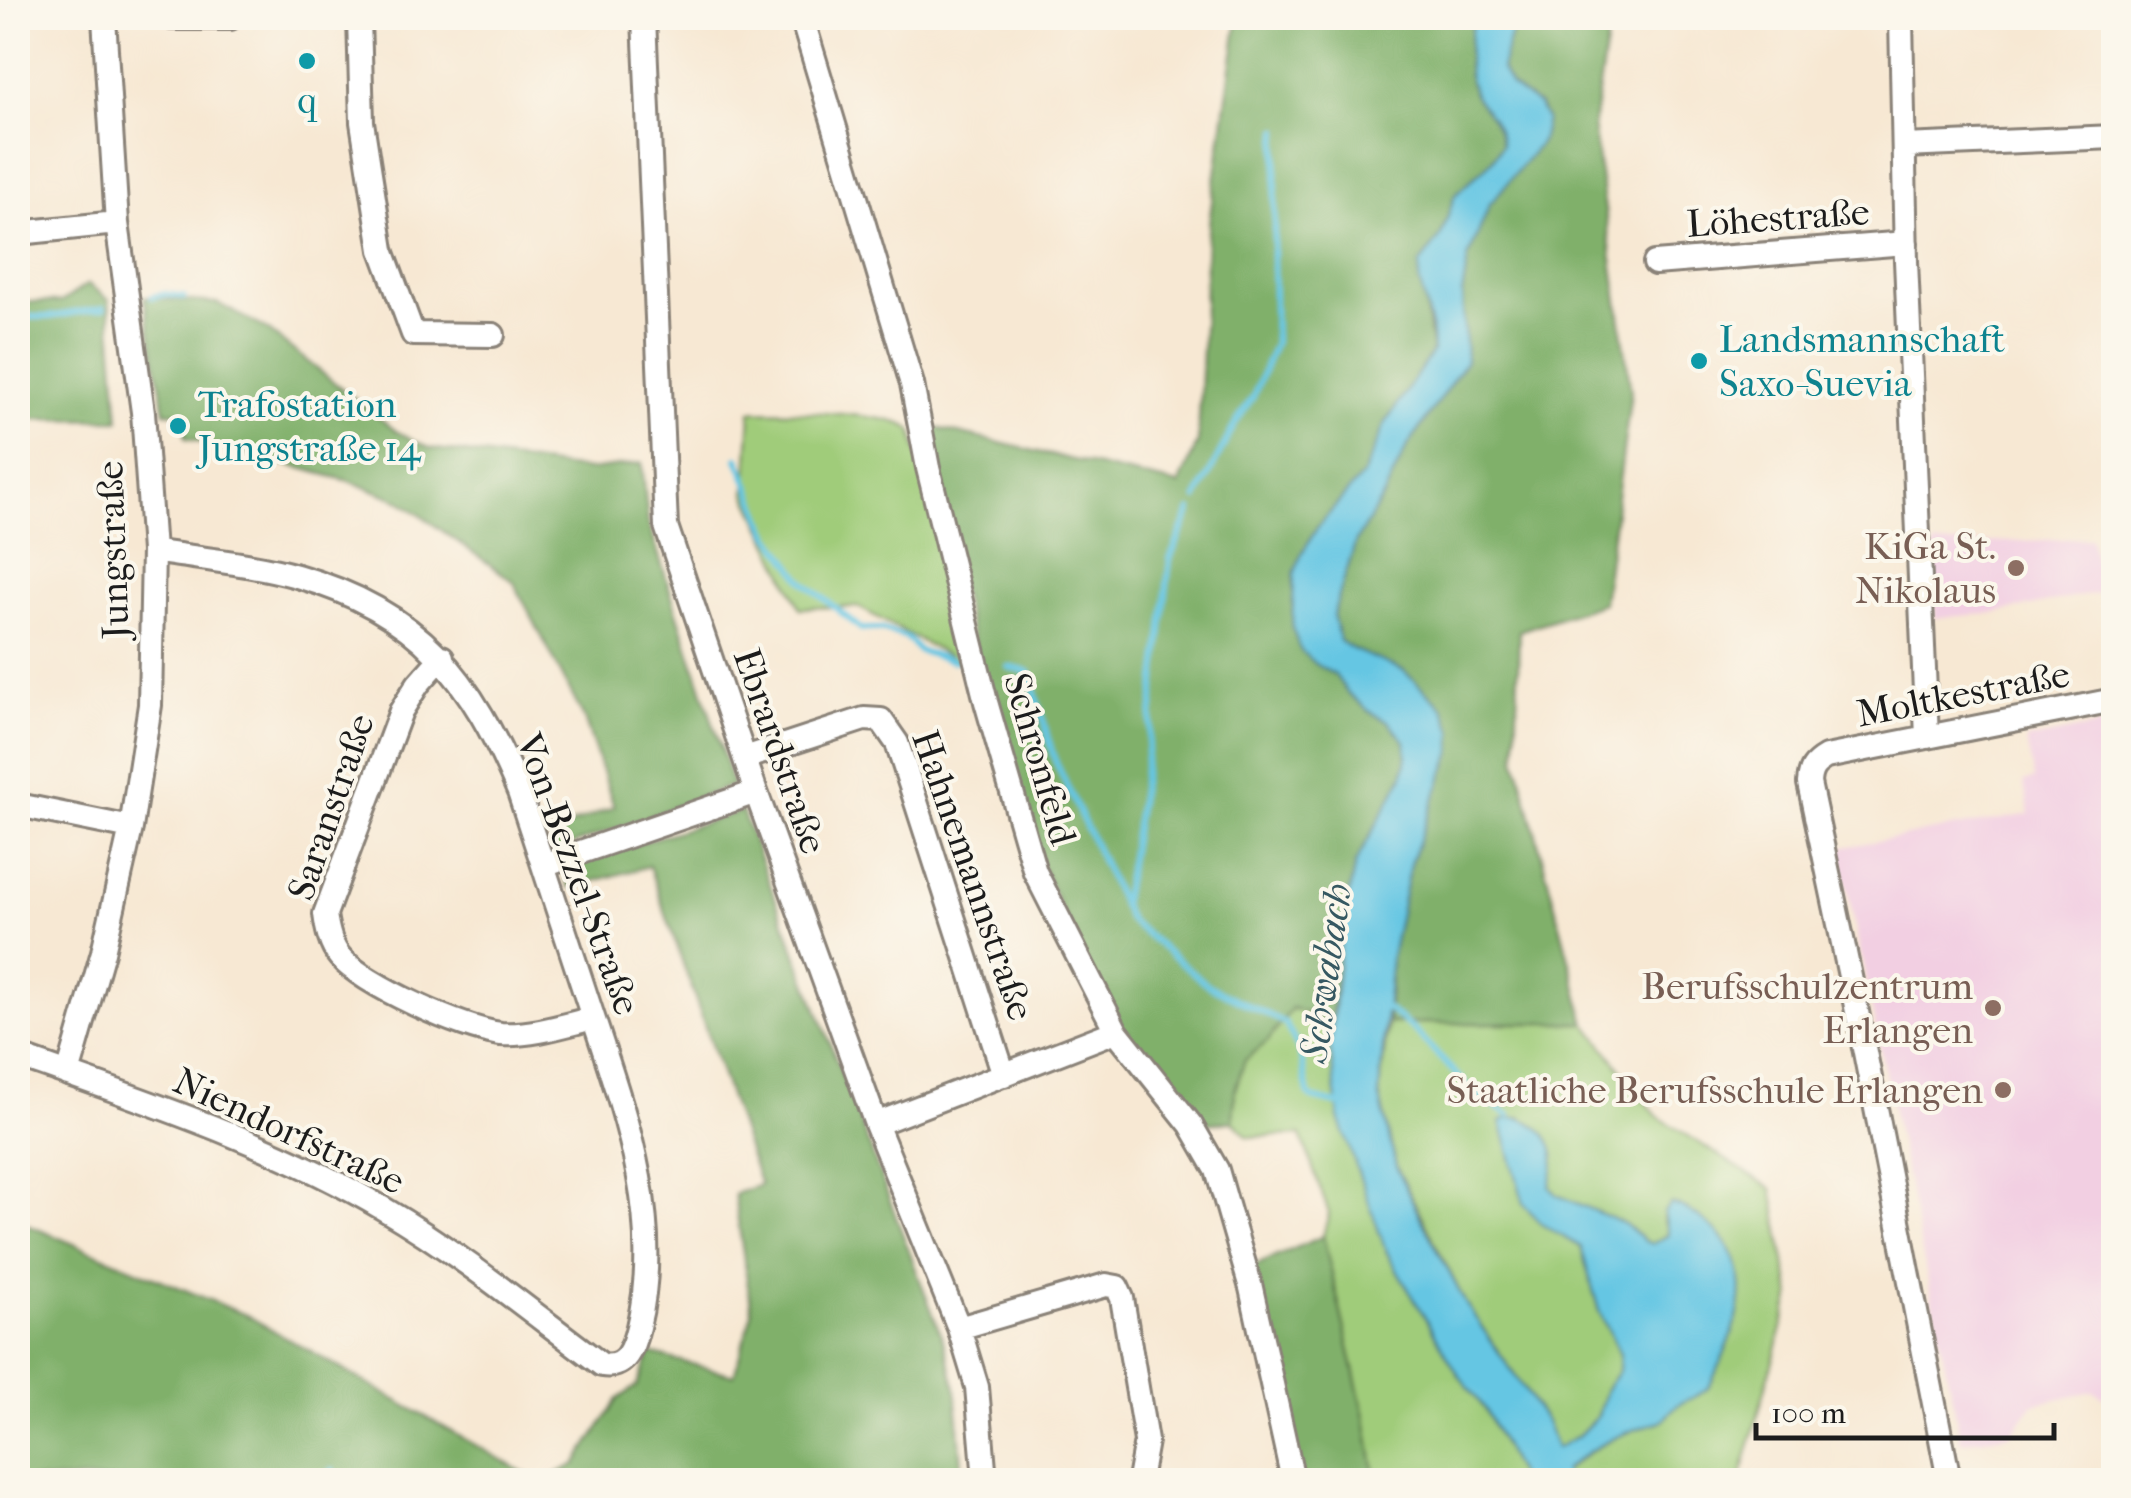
<svg xmlns="http://www.w3.org/2000/svg" width="2131" height="1498" font-family="'IM FELL French Canon',serif">
  <style>
    .built { fill: #f2cfe2 }
    .green { fill: #a0cc7a; stroke: #5e744b; stroke-width: 2.5 }
    .forest { fill: #80b06a; stroke: #4e6643; stroke-width: 2.5 }
    .water { fill: #65c6e3; stroke: #407180; stroke-width: 2.5 }
    .lines { fill: none; stroke-linecap: round; stroke-linejoin: round }
    .stream { stroke: #65c6e3; stroke-width: 6 }
    .minor-casing { stroke: #8a8278; stroke-width: 28 }
    .minor { stroke: #fff; stroke-width: 22 }
    .culture-dot { fill: #0f9aa8; stroke: #fbf7ec; stroke-width: 4 }
    .education-dot { fill: #8d6e63; stroke: #fbf7ec; stroke-width: 4 }
    .labels { text-anchor: middle; dominant-baseline: central; stroke-width: 8; stroke-linejoin: round; paint-order: stroke }
    .culture-label { font-size: 38px; fill: #0d838f; stroke: #fbf7ec; text-anchor: start }
    .street-label { font-size: 38px; fill: #1c1c1c; stroke: #fbf7ec }
    .education-label { font-size: 38px; fill: #785e54; stroke: #fbf7ec; text-anchor: end }
    .water-label { font-size: 40px; font-style: italic; fill: #365862; stroke: #fbf7ec }
  </style>
  <rect width="100%" height="100%" fill="#fbf7ec"/>
  <filter id="ink" filterUnits="userSpaceOnUse"><feTurbulence type="fractalNoise" baseFrequency=".01" numOctaves="2"/><feDisplacementMap in="SourceGraphic" scale="20" xChannelSelector="R" yChannelSelector="G"/><feConvolveMatrix kernelMatrix="1 2 1 2 8 2 1 2 1" color-interpolation-filters="sRGB"/></filter>
  <filter id="wash" filterUnits="userSpaceOnUse"><feTurbulence type="fractalNoise" baseFrequency=".0048" numOctaves="4" result="noise"/><feDisplacementMap in="SourceGraphic" scale="40" xChannelSelector="R" yChannelSelector="G"/><feGaussianBlur stdDeviation="2.25" result="paint"/><feColorMatrix in="noise" values="0 0 0 0 0 0 0 0 0 0 0 0 0 0 0 0 0 1.4 0 .05"/><feComposite in="paint" operator="in"/></filter>
  <g filter="url(#wash)">
    <rect width="100%" height="100%" fill="#f7e8d3"/>
    <path class="built" d="M2090,538L2102,592L1996,613L1935,618L1934,545Z
      M2113,723V1403L2093,1391L2034,1404L2011,1434L1961,1442L1839,848L2030,814L2023,782L2034,779L2026,740Z"/>
    <path class="green" d="M751,411C783,412 892,411 912,430L971,668L858,607L800,608L746,493Z
      M1292,1008L1331,1022L1330,1048L1458,1374L1485,1409L1521,1480H1376L1367,1425L1323,1236L1329,1213L1301,1135L1248,1137L1233,1121L1235,1089L1245,1059L1268,1041Z
      M1388,1023H1586L1657,1116L1772,1189L1791,1296L1740,1480H1566L1564,1471C1595,1445 1625,1431 1664,1420L1674,1406L1707,1388L1671,1204L1663,1217L1668,1234L1652,1244L1644,1241L1625,1224L1557,1195L1550,1187L1554,1154L1520,1116L1570,1240L1581,1247L1599,1311L1620,1355L1619,1371L1606,1389L1598,1416L1578,1436L1556,1449L1547,1423L1466,1304L1396,1166L1379,1094Z"/>
    <path class="forest" d="M1238,18H1473C1470,43 1462,73 1476,97C1489,117 1498,120 1502,145L1492,161L1455,195L1441,236L1420,264L1432,352L1385,424L1364,473L1317,528L1294,574L1292,628L1315,664L1335,675L1347,692L1370,712L1389,722L1405,741L1407,757L1403,776L1355,864L1342,928L1331,1022L1292,1008L1268,1041L1245,1060L1235,1089L1233,1121L1191,1125L1116,1031L1012,801L920,424L1179,485L1198,442L1207,237Z
      M1515,18H1610L1593,125L1631,392L1603,603L1519,631L1516,758L1586,1023H1388L1391,957L1410,864L1442,775L1444,708L1403,670L1354,650L1340,641L1333,615L1356,541L1384,495L1407,447L1466,361L1462,294L1468,258L1490,204L1541,142L1546,119L1540,106L1511,86L1501,68Z
      M88,284L109,300L119,420L18,419V302H61Z
      M144,297L217,303L265,328L396,431L430,448L589,470L642,463L648,522L733,785L556,851L550,833L614,807L584,718L513,581L399,500L349,481L186,438L182,413L165,412Z
      M742,811L944,1343L956,1387L963,1480H543L576,1464L618,1399L637,1386L650,1353L734,1375L752,1313L734,1194L760,1185L649,866L569,888L562,867Z
      M18,1221L246,1315L537,1480H18Z
      M1323,1236L1367,1425L1376,1480H1300L1252,1267Z"/>
    <path class="water" d="M1473,18H1515L1501,68L1511,86L1539,106L1546,119L1541,142L1490,204L1468,258L1462,294L1466,361L1407,447L1384,495L1356,541L1333,615L1340,641L1354,650L1403,670L1444,708L1453,731L1452,752L1410,864L1391,957L1379,1094L1396,1166L1419,1215L1466,1304L1547,1423L1556,1448L1578,1436L1598,1416L1606,1389L1619,1371L1620,1354L1599,1311L1581,1247L1541,1224L1524,1204L1501,1122C1519,1108 1552,1132 1554,1154C1556,1164 1551,1177 1550,1187L1557,1195L1625,1224L1644,1241L1652,1244L1668,1235L1664,1212L1670,1204C1684,1206 1693,1213 1704,1221C1755,1258 1745,1311 1721,1361C1717,1368 1713,1383 1707,1389C1691,1403 1680,1396 1664,1420C1626,1431 1595,1444 1564,1470L1566,1480H1521L1485,1409L1458,1374L1386,1251L1339,1118L1330,1048L1342,928L1355,864L1403,776L1407,757L1405,741L1389,722L1370,712L1347,692L1335,675L1315,664L1301,651L1292,628L1294,574L1302,553L1317,528L1364,473L1385,424L1432,352L1431,326L1419,280L1420,264L1441,236L1455,195L1492,161L1502,145C1498,120 1489,117 1476,97C1462,73 1470,43 1473,18Z"/>
    <g class="lines">
      <path class="stream" d="M152,297L166,294L184,297
        M18,317H49L104,308
        M738,458L768,532L804,582L861,629H881L907,638L919,651L954,661
        M1197,498L1235,424L1253,397L1275,342L1273,255L1278,130
        M1008,667L1029,672L1054,758L1129,920L1209,986L1285,1023L1300,1052L1308,1094L1312,1098L1345,1106
        M1123,901L1150,733L1170,559L1191,510
        M1385,1007L1414,1030L1472,1091L1509,1115
        M332,1480V1470"/>
    </g>
  </g>
  <g filter="url(#ink)">
    <g class="lines">
      <g class="minor-casing">
        <path id="minor" d="M172,18H230
          M359,18L362,122L382,250L413,334L493,335
          M644,18L666,526L756,792L876,1124L959,1328L977,1387L985,1480
          M802,18L912,384L928,468L986,702L1035,872L1116,1031L1191,1125L1217,1170L1251,1288L1293,1480
          M1901,18L1906,261L1927,737
          M1904,146L2114,137
          M18,233L117,223
          M1655,263L1906,243
          M442,657L418,684L401,711L325,914C327,929 330,945 340,957C364,985 464,1030 501,1034C531,1036 565,1025 593,1018
          M745,758L864,719L881,720L897,743L1004,1075
          M18,805L131,828
          M543,865L756,792
          M18,1056C141,1100 271,1142 384,1209C461,1254 531,1312 602,1365C626,1369 633,1348 638,1327C665,1216 622,1106 588,1002C565,932 542,862 519,792C472,679 420,611 297,576C251,563 200,559 153,551
          M68,1074L103,952L131,828L150,705L153,551L143,412L117,223L104,18
          M876,1124L1116,1031
          M959,1328L1106,1285L1117,1287L1122,1298L1146,1441L1139,1480
          M1949,1480L1851,981L1809,783C1810,769 1814,764 1826,757L2114,700"/>
      </g>
      <use href="#minor" class="minor"/>
    </g>
  </g>
  <g class="culture-dot">
    <circle cx="307" cy="61" r="10"/>
    <circle cx="1699" cy="361" r="10"/>
    <circle cx="178" cy="426" r="10"/>
  </g>
  <g class="education-dot">
    <circle cx="2016" cy="568" r="10"/>
    <circle cx="1993" cy="1008" r="10"/>
    <circle cx="2003" cy="1090" r="10"/>
  </g>
  <g class="labels">
    <g class="culture-label">
      <text x="307" y="100" text-anchor="middle">q</text>
      <text x="1719" y="339">Landsmannschaft<tspan x="1719" dy="44">Saxo-Suevia</tspan></text>
      <text x="198" y="404">Trafostation<tspan x="198" dy="44">Jungstraße 14</tspan></text>
    </g>
    <g class="street-label">
      <text transform="translate(1778 218) rotate(-4)">Löhestraße</text>
      <text transform="translate(113 550) rotate(-92)">Jungstraße</text>
      <text transform="translate(1963 694) rotate(-11)">Moltkestraße</text>
      <text transform="translate(780 751) rotate(71)">Ebrardstraße</text>
      <text transform="translate(1040 759) rotate(74)">Schronfeld</text>
      <text transform="translate(331 807) rotate(-71)">Saranstraße</text>
      <text transform="translate(578 874) rotate(70)">Von-Bezzel-Straße</text>
      <text transform="translate(973 875) rotate(71)">Hahnemannstraße</text>
      <text transform="translate(289 1131) rotate(25)">Niendorfstraße</text>
    </g>
    <g class="education-label">
      <text x="1996" y="546">KiGa St.<tspan x="1996" dy="44">Nikolaus</tspan></text>
      <text x="1973" y="986">Berufsschulzentrum<tspan x="1973" dy="44">Erlangen</tspan></text>
      <text x="1983" y="1090">Staatliche Berufsschule Erlangen</text>
    </g>
    <g class="water-label">
      <text transform="translate(1326 973) rotate(-82)">Schwabach</text>
    </g>
  </g>
  <rect width="2131" height="1498" fill="none" stroke="#fbf7ec" stroke-width="60"/>
  <path d="M1756 1423v15h298v-15" fill="none" stroke="#1c1c1c" stroke-width="5"/>
  <text x="1771" y="1423" font-size="30" fill="#1c1c1c" stroke="#fbf7ec" stroke-width="8" paint-order="stroke">100 m</text>
</svg>
